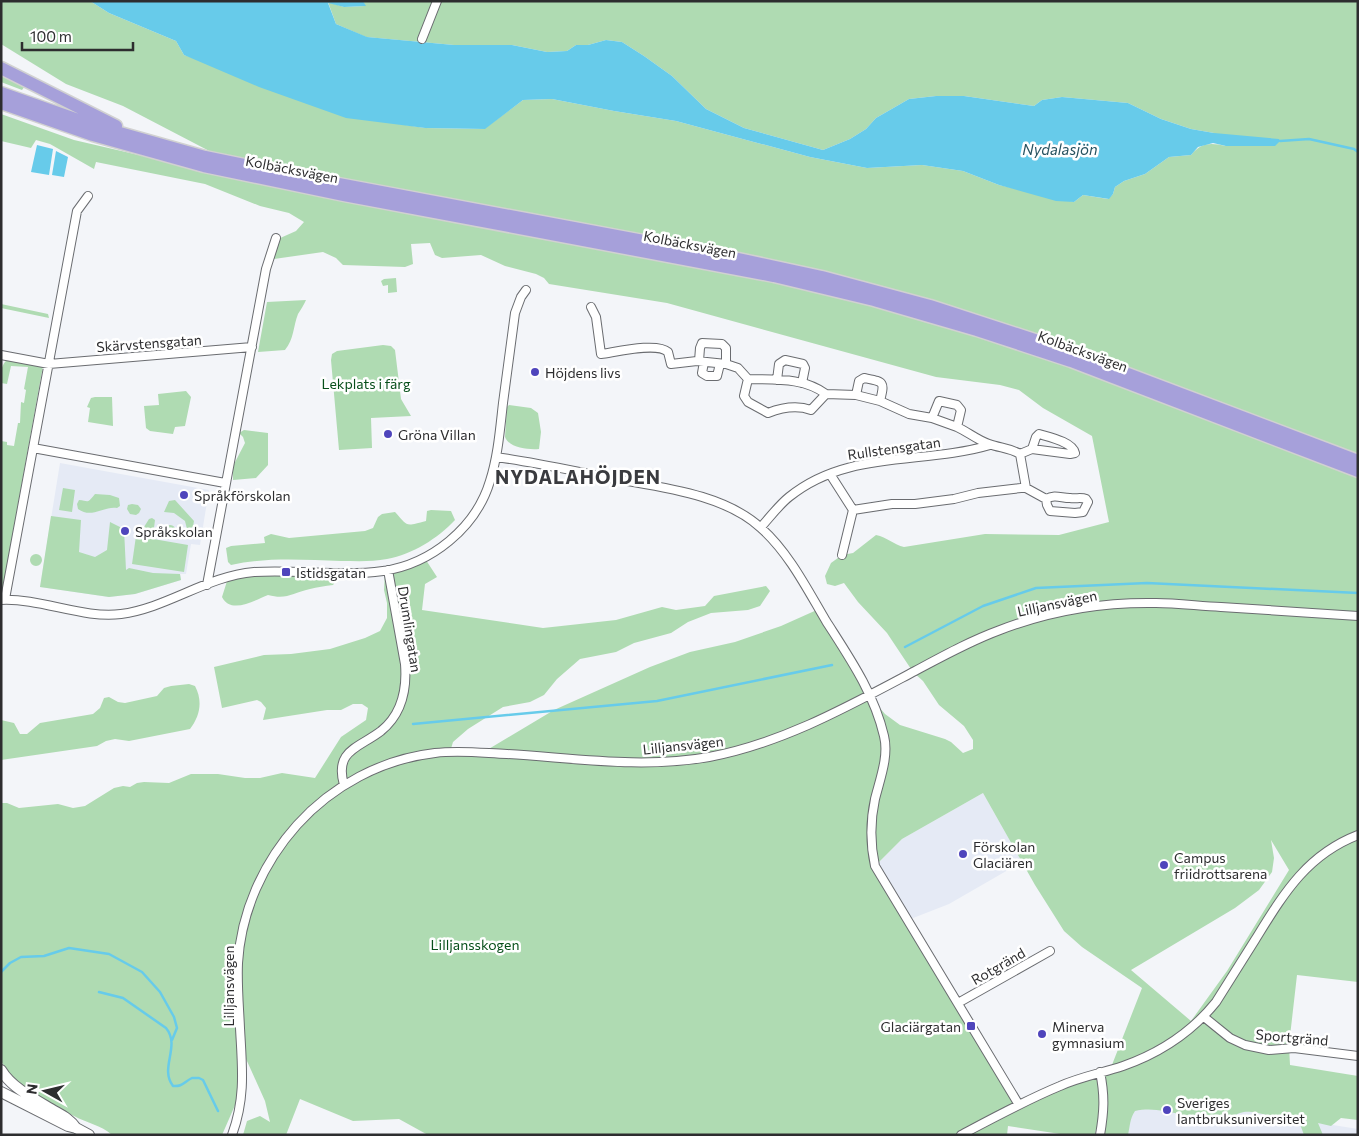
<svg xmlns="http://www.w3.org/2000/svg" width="1359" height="1136" font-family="Commissioner,sans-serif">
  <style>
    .built { fill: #e5eaf5 }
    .green { fill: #afdbb2; fill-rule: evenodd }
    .water { fill: #67cbea }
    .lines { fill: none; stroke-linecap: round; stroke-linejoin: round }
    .stream { stroke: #67cbea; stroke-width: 2.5 }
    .minor-casing { stroke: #6a6c70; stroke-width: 10 }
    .tertiary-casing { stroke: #6a6c70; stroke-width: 12 }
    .trunk-casing { stroke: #d1d1d1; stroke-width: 15 }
    .minor { stroke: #fff; stroke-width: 8 }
    .tertiary { stroke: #fff; stroke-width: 10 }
    .trunk { stroke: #a6a0da; stroke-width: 12 }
    .poi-dot { fill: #4f45bc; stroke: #fff; stroke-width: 2 }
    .labels { text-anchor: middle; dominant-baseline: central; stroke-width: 5; stroke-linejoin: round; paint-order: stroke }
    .street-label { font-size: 14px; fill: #2d2d2f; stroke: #fff }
    .poi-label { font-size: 14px; fill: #2d2d2f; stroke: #fff; text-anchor: start }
    .park-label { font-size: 14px; fill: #074f1a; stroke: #fff }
    .water-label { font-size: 15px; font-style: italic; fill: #265260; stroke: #fff }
    .district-label { font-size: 19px; font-weight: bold; letter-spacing: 1px; fill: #3a3b3f; stroke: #fff }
  </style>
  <rect width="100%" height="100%" fill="#f3f5f9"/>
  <path class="built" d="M60,463L209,490L200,545L191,544L186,574H180L181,580L135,594L109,597L40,587Z
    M983,793L1022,862L949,904L908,920L875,866L902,839Z
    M1119,1091L1358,1129V1135H1098Z"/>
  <path class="green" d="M1,1H90L109,13L176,41L184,55L399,124L425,128L484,129L523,100L552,99L614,111L676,121L810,157L867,168L922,165L963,171L999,185L1074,202L1083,195L1108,199L1113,194L1115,187L1124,181L1145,174L1169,157L1191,155C1202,142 1211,143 1226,146L1214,133L1191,129L1161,119L1128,103L1062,97L1042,100L1034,106L964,96H936L909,99L876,118L866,129L850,139L823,150L744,128L706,109L672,76L644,56L622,42L606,40L588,45H576L567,51L547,52L512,45H454L366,37L336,24L328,2L344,7L365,6L363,1H1358V982L1297,975L1289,1045L1290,1065L1358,1076V1120L1341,1118L1331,1126L1318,1123L1323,1135H1304L1300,1124C1291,1121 1253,1110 1244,1112C1230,1115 1228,1122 1211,1120C1187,1118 1159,1105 1135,1111C1130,1118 1130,1126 1128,1135H1106L1096,1129L1095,1135H1067L1008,1126L1007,1135H428L399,1119L353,1121L300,1099L286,1135H243L247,1121L260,1116L270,1122L265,1101L242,1050L243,1087L222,1135H112C101,1125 87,1123 74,1116C51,1105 15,1085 1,1061V803H7L19,808L58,804L73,808L85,806L114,788L123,786L130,787L137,783L144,782L169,783L191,774H218L245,778H260L282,773L315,778L341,737L366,720L368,708L362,704H353L341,710H327L263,720L266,708L261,702L257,700L222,708L214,667L264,655L291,654L330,649L365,638L380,631L387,618V603L384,590L385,571L424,557L437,577L425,584L422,610L543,628L616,620L662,607L676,610L705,606L714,596L766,586L770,591L760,606L748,610L711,613L688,622L671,633L634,643L616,652L580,659L557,679L544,695L530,702L503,707L468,729L453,742L450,752L482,753L554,710L650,667L690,652L735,642L781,626L819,609L879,707L885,714L900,725L945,739L951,742L963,753L973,749V740L964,726L939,705L923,681L913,672L887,633L858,602L844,583L835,586L827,584L825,576L831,563L842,555L853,553L876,535C887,537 894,545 904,547L985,534L1059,535L1109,522L1092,436L1043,408L1019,390L1000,385L936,377L667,303L549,284L544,278L536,274L505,266L481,255L442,258L435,255L430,243L411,244L413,264L405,267L343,265L336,258L323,252L274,259L273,251L278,239L296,231L304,222L289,213L260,206L205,184L96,162L94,169L50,144L36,140L31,148L1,141V114L74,140L238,178L240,167L123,106L66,84L1,44ZM983,793L1035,885L1064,931L1082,947L1142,988L1110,1070L1018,1105L875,866L902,839ZM1271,840L1289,870L1227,971L1191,1021L1131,970L1235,908L1259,890L1272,872L1274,858Z
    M1,73L25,86L22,90L1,82Z
    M396,278L397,292L388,293V285L383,286L381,281L384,279Z
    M306,300C304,305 301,309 298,314C293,327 294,339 285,350L258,352L267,302Z
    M1,304L48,314L49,318L1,308Z
    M383,345L391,346L395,350L401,399L411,416L371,418L372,448L339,450L331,360L332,354L337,351Z
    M7,360L43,366L3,587H1V441L7,442V445L14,446L18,423H20L21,402L24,403L26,390L24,389L28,367L11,366L7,384L1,383C1,375 0,366 7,360Z
    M186,391L191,397L185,426L175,427L173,434L150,431L146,428L144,406L159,405L158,394Z
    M95,397H112L113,426L88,422L90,408L87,407L91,398Z
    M509,405L531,408L538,413L541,432L539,449C529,450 509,448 505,437L507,407Z
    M244,430L268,433V465L256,478L233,480V466L245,443L243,437L239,433Z
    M63,488L75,490L72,512L59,510Z
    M95,494L110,495L119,498L120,506L117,508C103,506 92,519 78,509L77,504L79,500C89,501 87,504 95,494Z
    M175,500L194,521L193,527L187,529L185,521L174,513L164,512L169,501Z
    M132,504L138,505L141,509L139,513L136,515L130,514L127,509L128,505Z
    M431,510L451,511L455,520C437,539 413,554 387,559C372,562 356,561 341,561C304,560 267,557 231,565L228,562L226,548L231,546L265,543L264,537L271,534L289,538L365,531L373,528L378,517L382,514L395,512C408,526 404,527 426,521L427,511Z
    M51,516L81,520L79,552L95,557L107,550L110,522L124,529L126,570L129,568L153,573L180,574L181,580L135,594L109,597L40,587Z
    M152,518L155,520L154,528L147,531L144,527L149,519Z
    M164 531a6 6 0 1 1 12 0a6 6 0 1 1-12 0Z
    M136,536L188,545L184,572L132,564Z
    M30 560a6 6 0 1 1 12 0a6 6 0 1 1-12 0Z
    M328,572L336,581L333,585C325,586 317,587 310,589C292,593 287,600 268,595C255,600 231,615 222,597L228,578L239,575Z
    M189,684L195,686C203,701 200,716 190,729L129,741L115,739L106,741L97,746L1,760V720L14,723L20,734H27L40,723L93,714L100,708L104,698L109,697L118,702L125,703L157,696L164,688L171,686Z"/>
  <path class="water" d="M90,1H363L366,6L344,7L328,3L336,24L367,37L454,45H512L547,52L567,51L576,45H588L606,40L622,42L644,56L672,76L706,109L744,128L823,150L850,139L866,129L876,118L909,99L936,96H964L1034,106L1042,100L1062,97L1128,103L1161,119L1191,129L1214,133L1279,139L1280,141L1275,146H1226L1213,143L1198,147L1191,155L1169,157L1145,174L1124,181L1115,187L1113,194L1109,199L1083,195L1074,202L1056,201L999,185L963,171L922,165L867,168L810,157L676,121L614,111L552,99L523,100L485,129L425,128L346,118L259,87L184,55L176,41L109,13Z
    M37,145L53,149L49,175L31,172Z
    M56,151L68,157L64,177L52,175Z"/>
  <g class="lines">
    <path class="stream" d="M1280,141L1309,139L1354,149L1358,152
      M905,647L983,606L1036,588L1147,583L1358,593
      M413,724L657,701L832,665
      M1,972L10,963L21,957L44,956L69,948L109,954L142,972L160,992L174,1017L177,1028L172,1040
      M99,992L123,998L166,1028C181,1046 159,1068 173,1086C182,1087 184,1082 192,1078H199L203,1080L218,1111"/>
    <g class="minor-casing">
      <path id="minor" d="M422,39L437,1
        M591,307L596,317L601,354C616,352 657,342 668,352L671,364L697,361L726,364L738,368L748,379
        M1,355L49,364L252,347
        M699,361L700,348L702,343L722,344L726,348V364
        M704,362L702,373L707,376H717L720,364
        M777,380L779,364L785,360L803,364L805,368L802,383
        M826,394C803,377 774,380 748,379L744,396L748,402L768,413C781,408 797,405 811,410L826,394L856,395L859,381L864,378C884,382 885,381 880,401L909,414L932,418L939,401L957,405L961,410L957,427C968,432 977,440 989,444C1000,448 1010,448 1020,454L1026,488
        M856,395L880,401
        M932,418L957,427
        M33,448L225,483
        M1020,454L1032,449L1070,454L1075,453C1073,442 1049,437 1039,434L1036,437L1032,449
        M496,457C533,462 569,470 605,477C655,487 722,492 761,528C789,553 807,589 826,621C849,657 874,693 884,736C889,756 880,779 875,799C870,822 870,843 875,866L1019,1105
        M830,474L853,510
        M761,527C770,517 779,505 789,497C848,449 923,465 990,445
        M842,555L853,510L892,504H915L954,499L978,493L1021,488H1026L1046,499C1055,494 1061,498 1070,498C1076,499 1081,497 1086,499L1088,502L1083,512L1075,513L1050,511L1047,505L1046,499
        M207,585L266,269L276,238
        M5,599L77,211L88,196
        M1,600C41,598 83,619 121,614C167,608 207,576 254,572C297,569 340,577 383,571C431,564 476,528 490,481C498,456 500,429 503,403C507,373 511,343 515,313L521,297L526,290
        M344,785C334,750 359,748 381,731C402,714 407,689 405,664L388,570
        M958,1003L1050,951
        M1204,1017L1230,1038L1245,1045L1269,1050L1294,1048L1358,1056
        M1100,1072C1105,1096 1104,1112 1100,1135
        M232,1135C246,1097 242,1066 240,1028C239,1006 237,984 238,963C241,912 263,863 297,825C332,786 382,759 435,753C459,750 483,753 507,754C574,758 642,769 709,757C783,743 849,706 915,671C943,656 970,641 1000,630C1049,611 1102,602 1156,603C1177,603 1199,606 1221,607C1266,610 1312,613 1358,616
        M961,1135C993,1118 1026,1100 1060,1086C1080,1077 1102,1073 1123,1066C1160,1053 1191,1033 1216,1002C1229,981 1242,961 1255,940C1283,895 1306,855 1358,835"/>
    </g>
    <g class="tertiary-casing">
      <path id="tertiary" d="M1,1070C11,1087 34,1099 51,1109C61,1115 69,1118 76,1128
        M1,1092L68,1126L76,1128L89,1135"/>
    </g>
    <g class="trunk-casing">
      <path id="trunk" d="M1,68L116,126
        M1,93L95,126L205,157L317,180L729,257L822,277L930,306L1047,344
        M1,103L93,135L204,166L344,195L774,276L874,300L977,330L1071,361L1358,471
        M1091,360L1358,461"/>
    </g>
    <use href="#minor" class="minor"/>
    <use href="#tertiary" class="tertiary"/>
    <use href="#trunk" class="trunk"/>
  </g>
  <g class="poi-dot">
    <circle cx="535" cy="372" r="5"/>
    <circle cx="388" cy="434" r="5"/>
    <circle cx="184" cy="495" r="5"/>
    <circle cx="125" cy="531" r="5"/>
    <rect x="281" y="567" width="10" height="10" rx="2.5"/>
    <circle cx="963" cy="854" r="5"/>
    <circle cx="1164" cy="865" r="5"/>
    <rect x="966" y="1021" width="10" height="10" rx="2.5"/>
    <circle cx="1042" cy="1034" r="5"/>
    <circle cx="1167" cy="1110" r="5"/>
  </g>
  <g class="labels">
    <g class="street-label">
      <text transform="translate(292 169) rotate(11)">Kolbäcksvägen</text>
      <text transform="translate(690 244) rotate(11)">Kolbäcksvägen</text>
      <text transform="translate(149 343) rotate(-4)">Skärvstensgatan</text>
      <text transform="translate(1083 351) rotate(20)">Kolbäcksvägen</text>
      <text transform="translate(894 448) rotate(-8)">Rullstensgatan</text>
      <text transform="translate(1057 603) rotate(-12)">Lilljansvägen</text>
      <text transform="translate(410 629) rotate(81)">Drumlingatan</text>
      <text transform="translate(683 745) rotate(-6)">Lilljansvägen</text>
      <text transform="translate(998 966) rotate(-30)">Rotgränd</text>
      <text transform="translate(228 986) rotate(-90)">Lilljansvägen</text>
      <text transform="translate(1292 1037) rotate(5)">Sportgränd</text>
    </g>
    <g class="poi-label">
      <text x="545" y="372">Höjdens livs</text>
      <text x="398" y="434">Gröna Villan</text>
      <text x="194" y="495">Språkförskolan</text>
      <text x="135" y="531">Språkskolan</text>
      <text x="296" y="572">Istidsgatan</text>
      <text x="973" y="846">Förskolan<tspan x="973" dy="16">Glaciären</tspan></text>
      <text x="1174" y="857">Campus<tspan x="1174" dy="16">friidrottsarena</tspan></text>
      <text x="961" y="1026" text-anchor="end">Glaciärgatan</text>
      <text x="1052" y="1026">Minerva<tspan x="1052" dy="16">gymnasium</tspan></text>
      <text x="1177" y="1102">Sveriges<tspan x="1177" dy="16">lantbruksuniversitet</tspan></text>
    </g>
    <g class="park-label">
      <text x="366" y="383">Lekplats i färg</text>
      <text x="475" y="944">Lilljansskogen</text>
    </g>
    <g class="water-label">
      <text x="1060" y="149">Nydalasjön</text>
    </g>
    <g class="district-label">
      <text x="578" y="476">NYDALAHÖJDEN</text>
    </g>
  </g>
  <rect width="1359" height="1136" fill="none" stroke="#2d2d2f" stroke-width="5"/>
  <g transform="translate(45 1091) rotate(278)" stroke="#ffffff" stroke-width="4" paint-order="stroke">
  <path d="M0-4L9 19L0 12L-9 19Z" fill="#2d2d2f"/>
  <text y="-8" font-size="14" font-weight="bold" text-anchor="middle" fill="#2d2d2f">N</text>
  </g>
  <path d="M22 42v8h111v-8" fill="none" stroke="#2d2d2f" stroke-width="2.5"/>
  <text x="30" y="42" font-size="15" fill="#2d2d2f" stroke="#ffffff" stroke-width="4" paint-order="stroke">100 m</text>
</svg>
